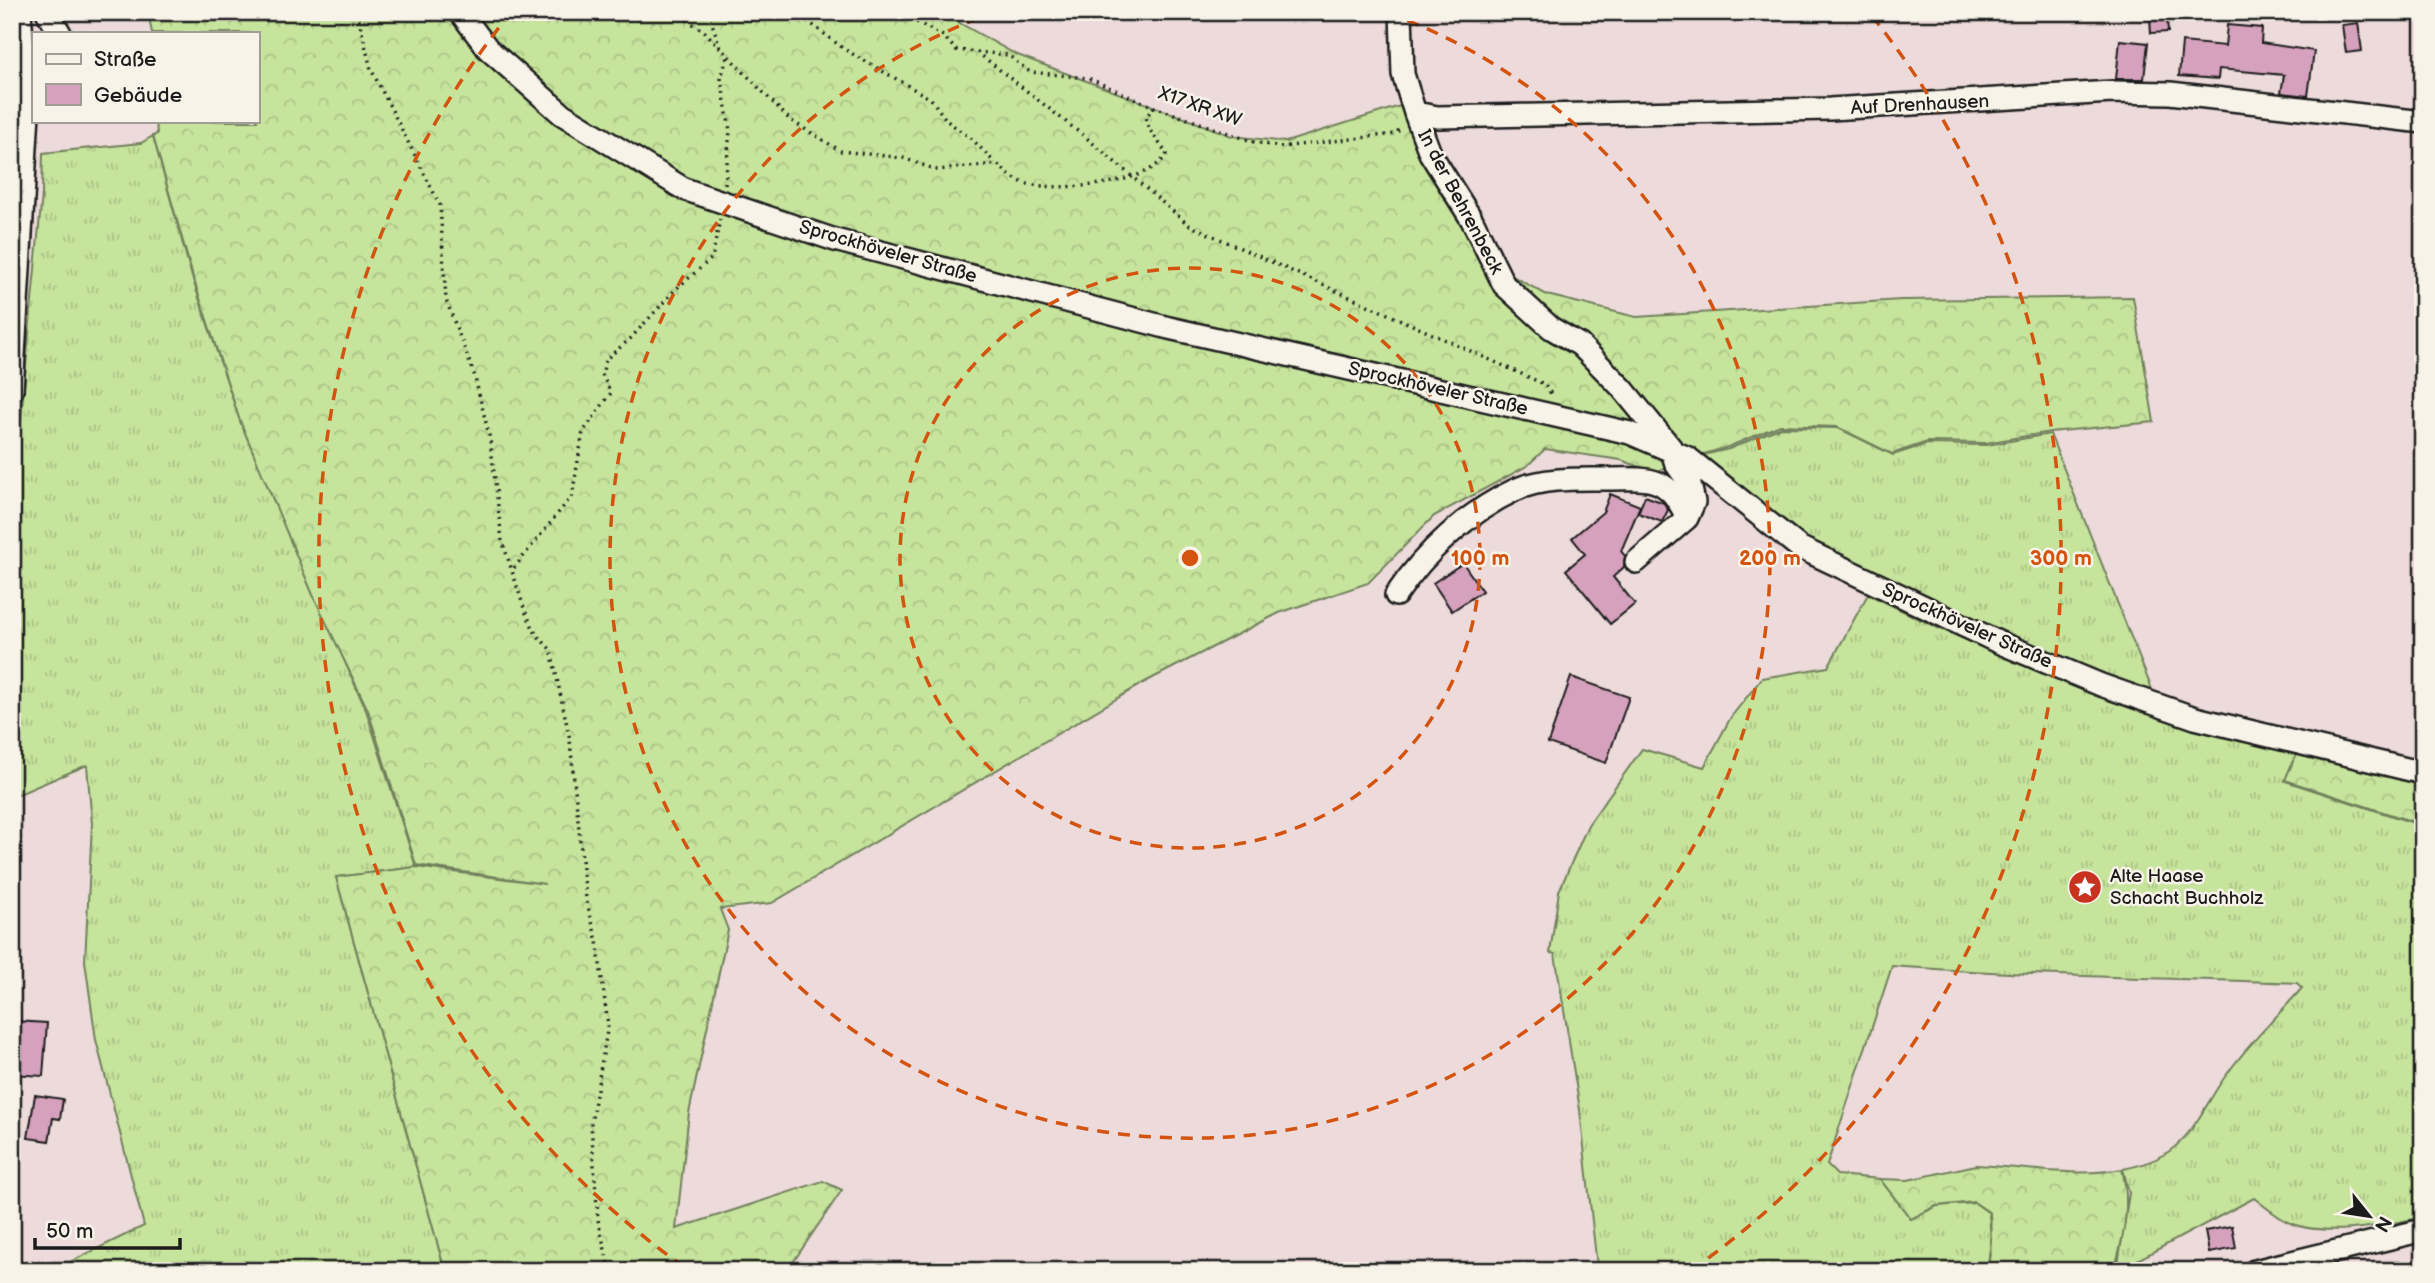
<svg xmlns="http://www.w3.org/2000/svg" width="2435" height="1283" font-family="'Balsamiq Sans',sans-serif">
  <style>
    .grass { fill: url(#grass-tufts); stroke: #71805c; stroke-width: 2 }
    .forest { fill: url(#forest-crowns); stroke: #71805c; stroke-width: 2 }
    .garden { fill: #c6e49c; stroke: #71805c; stroke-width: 2 }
    .building { fill: #d5a1bc; stroke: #1c1c1c; stroke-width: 2 }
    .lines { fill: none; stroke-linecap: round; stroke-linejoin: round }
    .minor-casing { stroke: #1c1c1c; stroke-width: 26 }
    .path { stroke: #1c1c1c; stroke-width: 3.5; stroke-dasharray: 2 5; stroke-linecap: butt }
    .minor { stroke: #f7f3e8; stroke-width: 21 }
    .ring { fill: none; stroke: #d4530e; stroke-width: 3.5; stroke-dasharray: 12 9 }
    .labels { text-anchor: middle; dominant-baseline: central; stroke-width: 5; stroke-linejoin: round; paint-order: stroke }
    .street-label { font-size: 19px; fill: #1c1c1c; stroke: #f7f3e8 }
    .poi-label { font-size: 19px; fill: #1c1c1c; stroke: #f7f3e8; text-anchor: start }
    .centre { fill: #d4530e; stroke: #f7f3e8; stroke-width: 3.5 }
    .ring-label { font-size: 21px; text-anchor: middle; font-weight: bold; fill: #d4530e; stroke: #f7f3e8; stroke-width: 5; stroke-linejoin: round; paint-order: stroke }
  </style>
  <defs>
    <pattern id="grass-tufts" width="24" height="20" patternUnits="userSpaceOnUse" patternTransform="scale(1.75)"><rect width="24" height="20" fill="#c6e49c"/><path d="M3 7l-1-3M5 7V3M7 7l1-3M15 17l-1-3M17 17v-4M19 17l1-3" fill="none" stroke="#aac386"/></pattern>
    <pattern id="forest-crowns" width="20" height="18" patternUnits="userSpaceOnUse" patternTransform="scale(1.75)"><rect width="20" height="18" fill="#c6e49c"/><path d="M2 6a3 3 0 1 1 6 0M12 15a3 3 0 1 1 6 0" fill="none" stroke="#aac386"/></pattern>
  </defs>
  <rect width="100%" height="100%" fill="#eddadb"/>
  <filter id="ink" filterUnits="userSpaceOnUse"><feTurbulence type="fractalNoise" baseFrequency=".0143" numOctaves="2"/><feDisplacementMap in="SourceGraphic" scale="14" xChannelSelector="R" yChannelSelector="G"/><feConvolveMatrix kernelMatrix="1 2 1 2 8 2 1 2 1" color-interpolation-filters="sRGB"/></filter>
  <g filter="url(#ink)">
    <path class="grass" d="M153,136L192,277L240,421L366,710L416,867L336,877L445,1271H20V1265L70,1262L144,1226L96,1040L85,961L92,824L87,765L12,797V515L42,194L43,153L141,143Z
      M1781,427L1838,428L1893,455L1927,444L1987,445L2050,434L2153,692L2068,661L1902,588L1806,538L1699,456L1729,449Z
      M1868,594L1938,628L2093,693L2298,750L2285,781L2423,826V1217C2385,1225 2321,1239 2286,1221C2275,1215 2264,1206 2254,1198L2117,1271L2129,1193L2123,1169C2138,1166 2155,1162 2168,1152C2195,1134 2208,1099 2227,1074C2249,1043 2277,1017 2302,988L2297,983C2162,978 2027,976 1892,966L1827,1165L1837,1175L1880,1179L1911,1219L1937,1206L1975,1203L1989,1213L1991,1241L1987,1271H1660L1659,1264L1597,1267L1580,1110L1555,954L1550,953L1559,891L1588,825L1642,749L1704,767L1731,717L1762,678L1828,667Z"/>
    <path class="forest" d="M148,12H940L1015,54L1232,136L1286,142L1400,106L1418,145L1492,265L1547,295L1636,317L1901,300L2133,297L2154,422L2050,432L1986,443L1927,442L1892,454L1837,427L1780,425L1728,447L1670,464L1656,473L1621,460L1545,449L1527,466L1434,516L1368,583L1279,613L1145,682L772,903L720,909L728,930L689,1113L676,1229L823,1181L842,1190L787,1271H445L336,877L416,867L545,884L416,865L368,710L313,595L240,421L193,277L153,136L157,134L156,121H257V33H152Z
      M2298,750L2423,782V825L2285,780Z
      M1976,1165C2024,1167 2075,1178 2122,1169C2131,1204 2124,1236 2114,1271H1988L1991,1241L1990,1213L1974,1202L1936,1206L1911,1219L1880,1179L1908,1180Z"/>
    <path class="garden" d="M1659,1264V1271H1593L1597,1267Z"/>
    <path class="building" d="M2167,17L2168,32L2151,33L2150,18Z
      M2358,23L2362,51L2346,53L2342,25Z
      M2227,25L2262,28L2261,43L2314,51L2308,96L2281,93L2284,75L2219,69L2218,79L2179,76L2182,42L2225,46Z
      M2120,40L2148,43L2144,79H2116Z
      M1610,494L1640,506L1621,551L1625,556L1624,567L1613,577L1635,604L1610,624L1566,570L1585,554L1572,538L1603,512Z
      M1645,496L1664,503L1668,510L1662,522L1638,513Z
      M1463,563L1482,591L1452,611L1433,583Z
      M1571,677L1629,697L1606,763L1548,743Z
      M14,1021L47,1023L43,1076L12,1074Z
      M35,1095L63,1099L60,1119L53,1118L49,1141L28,1138Z
      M2232,1226L2236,1248L2209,1253L2205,1231Z"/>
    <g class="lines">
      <g class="minor-casing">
        <path id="minor" d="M47,12L60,33
          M460,12L488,49L562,114L684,189L835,240L1169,328L1630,433L1688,458L1799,547L1998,642L2101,685L2195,718L2423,773
          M1401,12L1403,74L1415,113L1430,153L1472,220L1504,285L1551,328L1580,345L1622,388L1671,448L1676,464L1690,484L1694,502L1687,518L1636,562
          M1415,113L1438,117L1830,109L2112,92L2170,93L2423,122
          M12,390L28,113L20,12
          M1396,595C1425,552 1468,512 1515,490C1543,477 1580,479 1610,479C1653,478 1669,477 1687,518
          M2255,1271L2423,1230"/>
      </g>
      <path class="path" d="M357,12L371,69L440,205L446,300L474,374L490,439L502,540L525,611L536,634L551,650L570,740L586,899L597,941L608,1025L591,1124L598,1220L610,1271
        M675,12L705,32L790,120L841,151L903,158L937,170L997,164C1007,173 1015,181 1028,184C1062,191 1148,186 1167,154L1149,129L1146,117L1154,107
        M708,12L721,49
        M796,12L844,49L931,99L947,121L972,139L995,163
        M898,12L943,36L956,50L1008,55L1030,72L1088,78L1154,107L1254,142L1281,147L1395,134L1401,128
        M977,52L1089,140L1189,225L1544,384L1552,395
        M725,184L730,131L721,78L727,57
        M514,568L572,496L583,432L611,393L602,374L606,359L630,339L676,289L712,258L720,219"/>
      <use href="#minor" class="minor"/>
    </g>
  </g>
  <g class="ring">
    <circle cx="1190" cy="558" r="290"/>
    <path d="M1388 13A580 580 0 1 1 992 13"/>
    <path d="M684 1267A871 871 0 0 1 508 16M1872 16A871 871 0 0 1 1696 1267"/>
  </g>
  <defs>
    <g id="sight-disc" transform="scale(1.75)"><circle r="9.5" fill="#c8321e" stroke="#f7f3e8"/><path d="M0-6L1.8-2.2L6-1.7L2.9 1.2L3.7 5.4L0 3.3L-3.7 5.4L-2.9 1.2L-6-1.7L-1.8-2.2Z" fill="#fff"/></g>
  </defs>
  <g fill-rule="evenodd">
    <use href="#sight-disc" x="2085" y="887"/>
  </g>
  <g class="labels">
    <g class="street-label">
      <text transform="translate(1920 105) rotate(-3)">Auf Drenhausen</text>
      <text transform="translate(1200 107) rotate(19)">X17 XR XW</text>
      <text transform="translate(1460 202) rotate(62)">In der Behrenbeck</text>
      <text transform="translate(888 252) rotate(16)">Sprockhöveler Straße</text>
      <text transform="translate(1438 389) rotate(13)">Sprockhöveler Straße</text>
      <text transform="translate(1967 626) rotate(24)">Sprockhöveler Straße</text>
    </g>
    <g class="poi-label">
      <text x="2110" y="876">Alte Haase<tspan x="2110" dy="22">Schacht Buchholz</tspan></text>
    </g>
  </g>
  <circle cx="1190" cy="558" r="10" class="centre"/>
  <g class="ring-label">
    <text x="1480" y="565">100 m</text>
    <text x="1770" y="565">200 m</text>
    <text x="2061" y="565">300 m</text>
  </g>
  <rect width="2435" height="1283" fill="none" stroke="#f7f3e8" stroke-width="42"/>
  <rect x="21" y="21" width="2393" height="1241" fill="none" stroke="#1c1c1c" stroke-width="2.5" filter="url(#ink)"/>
  <rect x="32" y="32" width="228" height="91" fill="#f7f3e8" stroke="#9f9d96" stroke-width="2"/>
  <rect x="46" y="54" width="35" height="10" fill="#f7f3e8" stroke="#9f9d96" stroke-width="2"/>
  <text x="94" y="66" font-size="21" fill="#1c1c1c">Straße</text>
  <rect x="46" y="84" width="35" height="21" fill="#d5a1bc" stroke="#9f9d96" stroke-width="2"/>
  <text x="94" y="102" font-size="21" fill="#1c1c1c">Gebäude</text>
  <g transform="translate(2369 1216) rotate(120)" stroke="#f7f3e8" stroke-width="5" paint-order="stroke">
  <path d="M0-5L12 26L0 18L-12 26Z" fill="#1c1c1c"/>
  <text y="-10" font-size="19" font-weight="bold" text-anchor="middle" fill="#1c1c1c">N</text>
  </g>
  <path d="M35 1238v10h145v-10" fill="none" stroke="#1c1c1c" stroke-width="3.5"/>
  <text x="46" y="1238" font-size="21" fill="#1c1c1c" stroke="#f7f3e8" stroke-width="5" paint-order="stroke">50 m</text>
</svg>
